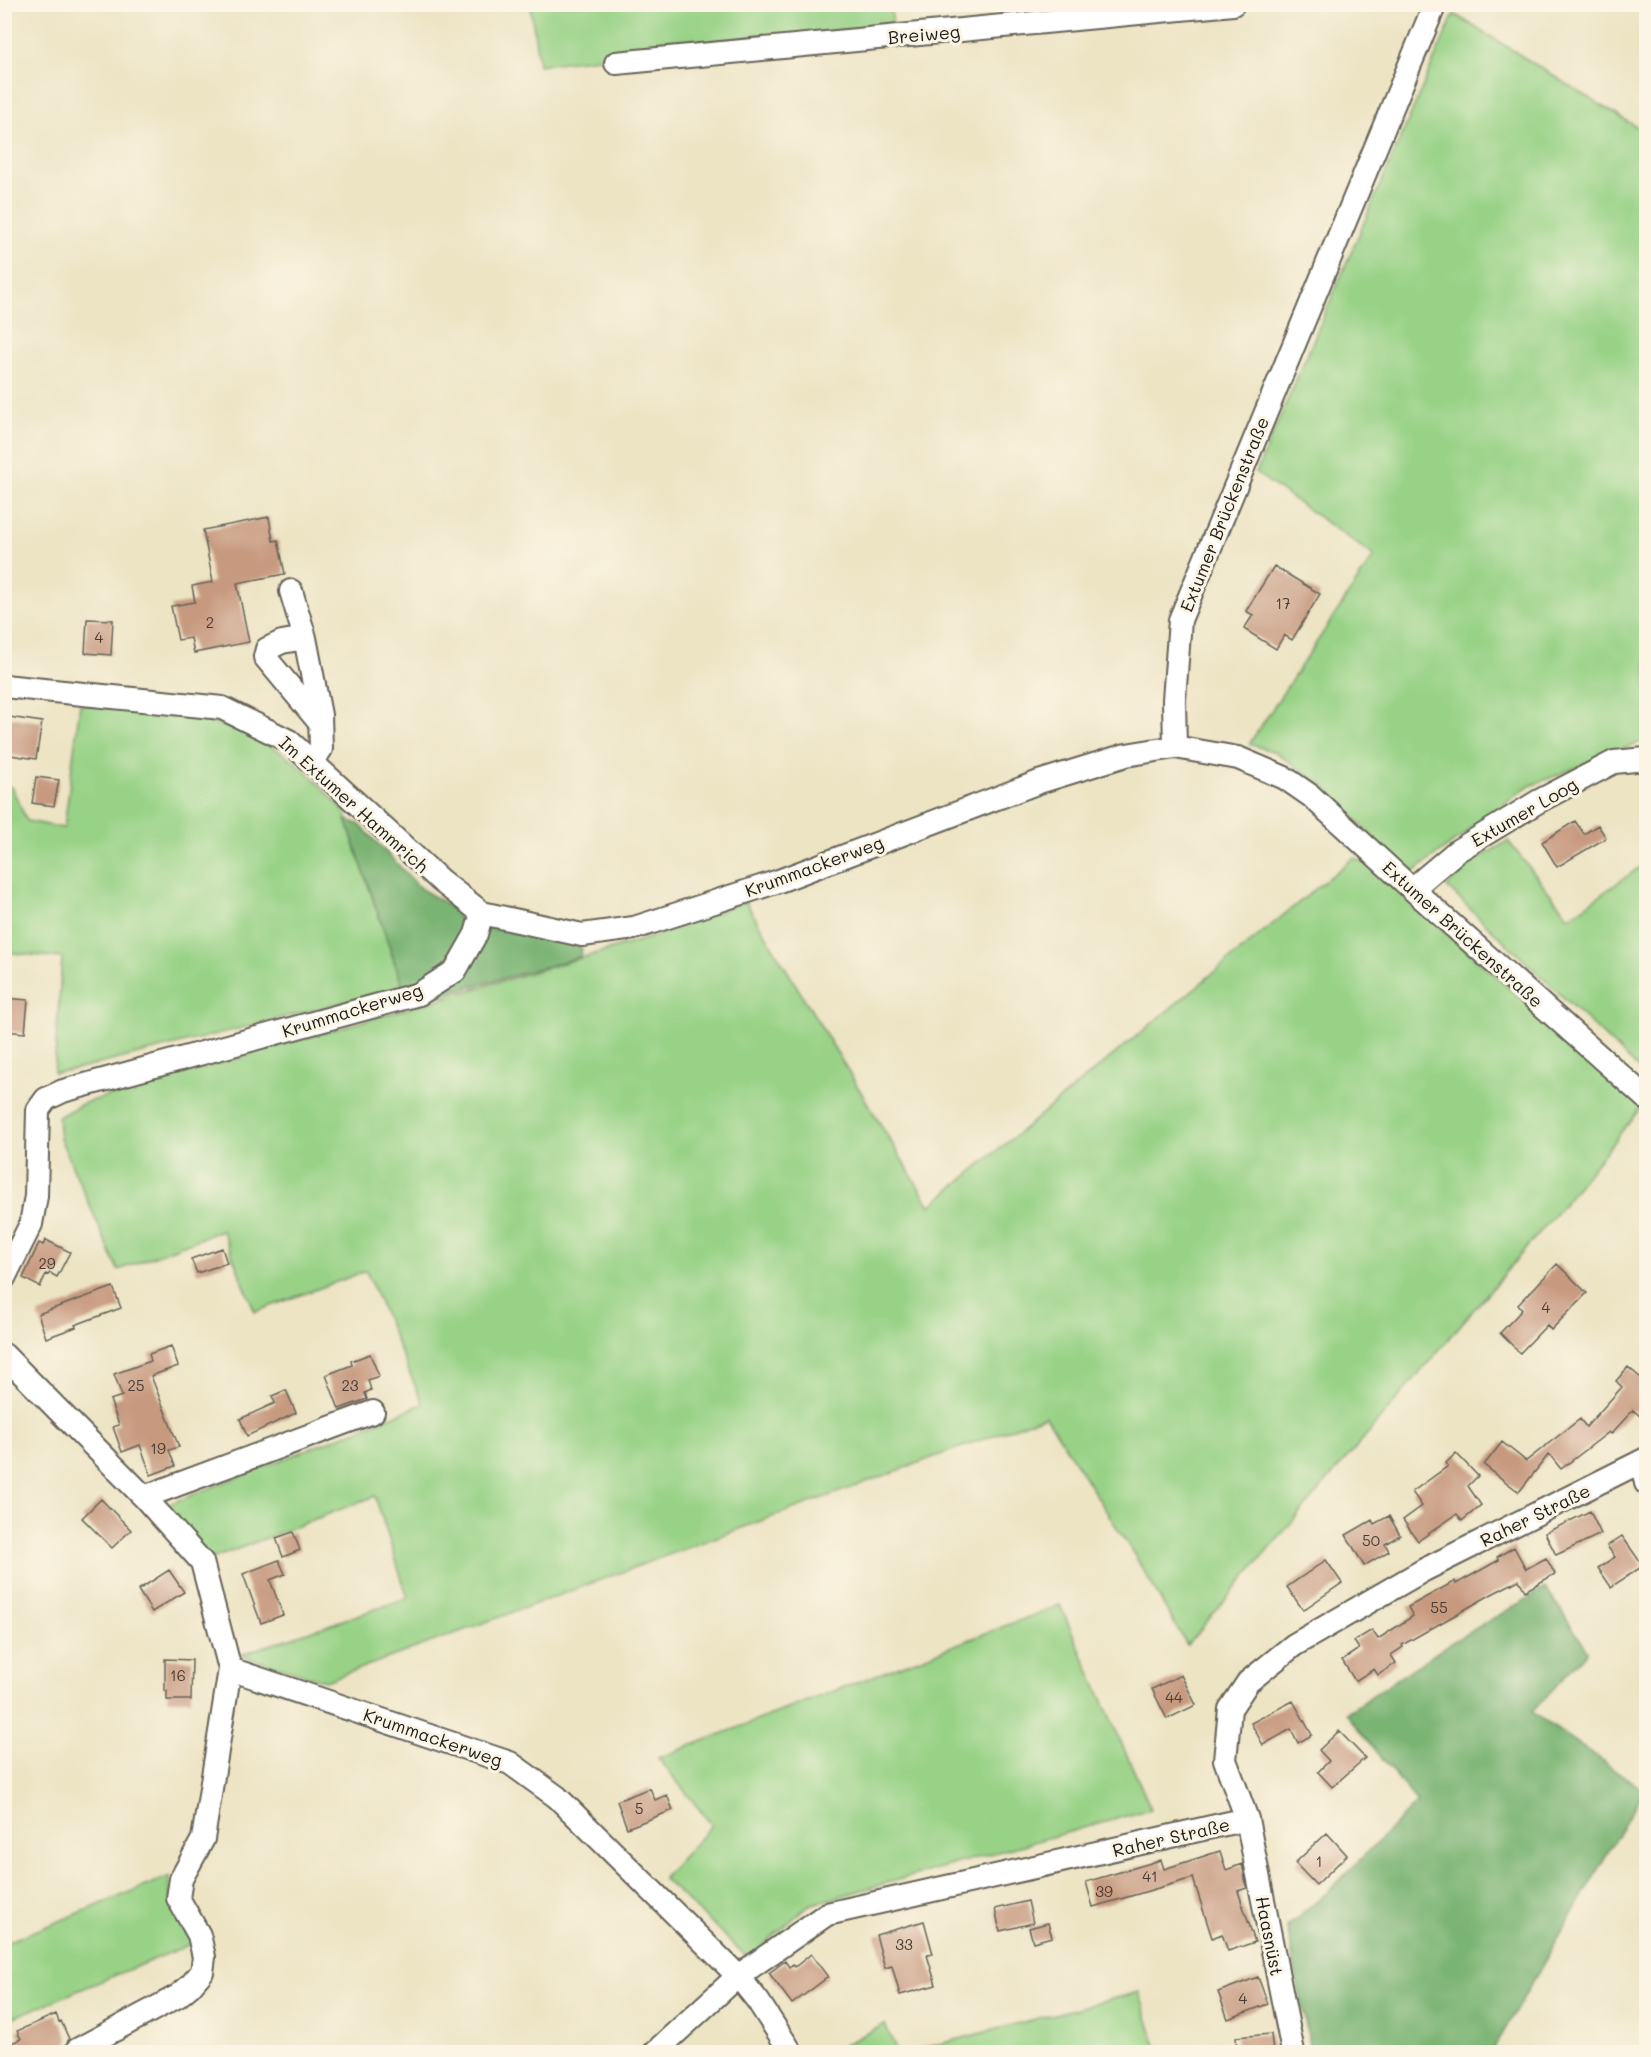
<svg xmlns="http://www.w3.org/2000/svg" width="1651" height="2057" font-family="Mali,sans-serif">
  <style>
    .green { fill: #98d286; stroke: #5a7751; stroke-width: 1.5 }
    .forest { fill: #7ab473; stroke: #4b6848; stroke-width: 1.5 }
    .building { fill: #c79a80 }
    .lines { fill: none; stroke-linecap: round; stroke-linejoin: round }
    .minor-casing { stroke: #656257; stroke-width: 26 }
    .minor { stroke: #fff; stroke-width: 22 }
    .labels { text-anchor: middle; dominant-baseline: central; stroke-width: 6; stroke-linejoin: round; paint-order: stroke }
    .number-label { font-size: 15px; fill: #473c35 }
    .street-label { font-size: 18px; fill: #1c1c1c; stroke: #fcf5e5 }
  </style>
  <rect width="100%" height="100%" fill="#fcf5e5"/>
  <filter id="ink" filterUnits="userSpaceOnUse"><feTurbulence type="fractalNoise" baseFrequency=".0167" numOctaves="2"/><feDisplacementMap in="SourceGraphic" scale="12" xChannelSelector="R" yChannelSelector="G"/><feConvolveMatrix kernelMatrix="1 2 1 2 8 2 1 2 1" color-interpolation-filters="sRGB"/></filter>
  <filter id="wash" filterUnits="userSpaceOnUse"><feTurbulence type="fractalNoise" baseFrequency=".008" numOctaves="4" result="noise"/><feDisplacementMap in="SourceGraphic" scale="24" xChannelSelector="R" yChannelSelector="G"/><feGaussianBlur stdDeviation="1.35" result="paint"/><feColorMatrix in="noise" values="0 0 0 0 0 0 0 0 0 0 0 0 0 0 0 0 0 1.4 0 .05"/><feComposite in="paint" operator="in"/></filter>
  <g filter="url(#wash)">
    <rect width="100%" height="100%" fill="#ede4c4"/>
    <path class="green" d="M530,5H890L893,24L539,65Z
      M1454,14L1646,133V740L1527,787L1412,873L1384,849L1323,785L1275,752L1249,744L1374,556L1256,473Z
      M80,704C149,713 225,713 284,754C308,770 327,793 347,814L346,819L353,841L403,987L83,1068L54,1073L62,958L5,952L4,784L12,788L27,821L64,828Z
      M1508,841L1569,917L1646,863V1076L1447,887L1467,865Z
      M1353,858L1368,863L1642,1106L1557,1212L1187,1645L1138,1561L1046,1416L326,1681L240,1655L408,1598L375,1496L209,1560L164,1506L423,1404L366,1271L255,1312L222,1230L118,1270L60,1138L58,1117L84,1103L649,938L745,901L930,1206Z
      M1060,1605L1151,1809L809,1905L748,1958L663,1878L712,1825L658,1758Z
      M170,1876V1895L196,1942L5,2021V1943Z
      M1139,1992L1158,2052H909Z
      M885,2024L897,2052H830Z"/>
    <path class="forest" d="M346,819L360,825L420,888L457,911L462,938L449,963L426,979L403,987Z
      M488,926L533,937L573,941L582,949L580,957L428,999Z
      M1546,1588L1588,1651L1532,1712L1644,1790L1492,2052H1311L1287,1927L1331,1889L1417,1802L1346,1713L1454,1641Z"/>
    <g id="blocks">
      <path class="building" d="M269,517L273,541L278,540L285,574L237,583L249,642L194,653L191,638L178,640L171,606L195,602L192,586L213,582L203,530Z
        M1274,566L1320,594L1292,640L1284,635L1276,649L1244,629L1253,615L1246,611Z
        M87,619L113,620L111,655L85,653Z
        M9,717L42,722L36,759L4,754V726H7Z
        M36,777L59,780L54,806L32,803Z
        M1575,821L1584,834L1598,825L1606,838L1557,867L1542,842Z
        M4,998L28,1000L25,1033L4,1031Z
        M46,1240L70,1252L57,1277L50,1273L48,1275L46,1274L40,1287L23,1278L39,1243L43,1245Z
        M222,1248L227,1263L197,1273L191,1259Z
        M1557,1264L1587,1293L1551,1330L1547,1325L1520,1353L1500,1333L1522,1310L1518,1305Z
        M113,1287L121,1308L75,1325L76,1327L46,1338L38,1314Z
        M171,1346L178,1366L151,1376L179,1447L169,1450L175,1466L151,1475L140,1445L122,1452L113,1427L119,1425L110,1400L122,1396L114,1374L151,1361L149,1354Z
        M370,1354L379,1376L368,1380L371,1390L365,1393L367,1399L339,1409L326,1375L352,1365L351,1361Z
        M1628,1367L1647,1383V1422L1633,1410L1611,1434L1609,1432L1561,1469L1549,1454L1519,1492L1484,1465L1502,1442L1526,1461L1580,1419L1586,1427L1622,1387L1616,1381Z
        M286,1390L296,1413L247,1436L240,1419L275,1403L272,1396Z
        M1456,1453L1478,1476L1468,1486L1481,1505L1462,1521L1457,1514L1418,1541L1403,1520L1422,1506L1412,1492L1448,1466L1446,1463Z
        M101,1499L131,1530L112,1548L82,1518Z
        M1590,1511L1601,1534L1556,1555L1545,1533Z
        M1389,1516L1400,1535L1385,1544L1389,1551L1364,1566L1346,1535L1372,1520L1374,1524Z
        M293,1532L300,1550L283,1557L276,1538Z
        M1622,1536L1643,1566L1611,1587L1598,1568L1615,1557L1607,1546Z
        M1514,1547L1526,1569L1546,1558L1555,1574L1525,1591L1519,1580L1492,1594L1402,1645L1403,1647L1391,1655L1396,1663L1378,1675L1374,1669L1355,1681L1342,1660L1359,1649L1354,1641L1372,1630L1378,1639L1413,1616L1408,1607L1455,1581L1456,1584L1499,1560L1497,1557Z
        M279,1560L285,1574L270,1580L283,1615L261,1623L243,1574Z
        M1326,1560L1342,1583L1303,1610L1287,1587Z
        M169,1570L184,1592L152,1612L138,1590Z
        M165,1659L192,1660L191,1700H167V1691H165Z
        M1181,1675L1196,1705L1167,1719L1152,1689Z
        M1293,1701L1312,1735L1298,1743L1291,1729L1263,1745L1251,1723Z
        M1339,1731L1365,1758L1332,1787L1318,1772L1329,1761L1319,1750Z
        M650,1788L655,1800L667,1795L673,1810L627,1828L617,1801Z
        M1327,1833L1347,1855L1316,1885L1295,1863Z
        M1220,1851L1226,1870L1242,1864L1247,1888L1238,1891L1255,1942L1228,1951L1222,1934L1212,1938L1193,1878L1093,1907L1086,1882L1161,1860L1164,1869Z
        M1028,1901L1033,1923L1000,1931L995,1909Z
        M924,1921L933,1954L927,1955L936,1985L900,1995L892,1966L885,1968L876,1935Z
        M1048,1923L1052,1937L1033,1942L1029,1928Z
        M811,1954L828,1977L792,2004L769,1973L785,1961L789,1967L793,1964L795,1967Z
        M1258,1977L1268,2004L1228,2019L1218,1992Z
        M56,2014L59,2022L61,2021L69,2039L64,2048L53,2052H4V2046L21,2039L17,2031Z
        M1271,2034L1273,2052H1237L1236,2037Z"/>
    </g>
  </g>
  <g filter="url(#ink)">
    <use href="#blocks" fill-opacity="0" stroke="#656257" stroke-width="1.5"/>
    <g class="lines">
      <g class="minor-casing">
        <path id="minor" d="M616,63L1233,4
          M291,591L305,638L320,715L321,749L312,762
          M305,638L282,642L267,649L265,657L320,723
          M4,686L222,708L289,741L441,881L482,913L582,935L634,928L779,881L1039,782L1126,755L1175,747L1238,758L1285,778L1311,796L1412,889L1646,1098
          M1175,747L1174,700L1180,620L1435,4
          M1412,889L1457,851L1539,801L1614,762L1646,759
          M4,1278L31,1224L36,1196L38,1110L46,1099L63,1091L419,994L455,971L476,934L482,913
          M4,1355L144,1497L202,1562L230,1669L510,1763L557,1797L738,1976L758,2001L791,2052
          M1642,1462L1646,1483
          M144,1497L373,1412
          M77,2050L178,1996L190,1986L202,1972L204,1957L199,1935L178,1898L181,1879L203,1839L230,1669
          M655,2052L738,1976L827,1914L1247,1819
          M1293,2052L1247,1819L1225,1760L1230,1709L1248,1682L1294,1645L1424,1570L1646,1459"/>
      </g>
      <use href="#minor" class="minor"/>
    </g>
  </g>
  <g class="labels">
    <g class="number-label">
      <text x="1283" y="603">17</text>
      <text x="210" y="622">2</text>
      <text x="99" y="637">4</text>
      <text x="47" y="1263">29</text>
      <text x="1546" y="1307">4</text>
      <text x="136" y="1385">25</text>
      <text x="350" y="1385">23</text>
      <text x="158" y="1448">19</text>
      <text x="1371" y="1540">50</text>
      <text x="1439" y="1607">55</text>
      <text x="178" y="1675">16</text>
      <text x="1174" y="1697">44</text>
      <text x="639" y="1808">5</text>
      <text x="1319" y="1861">1</text>
      <text x="1150" y="1876">41</text>
      <text x="1104" y="1891">39</text>
      <text x="904" y="1944">33</text>
      <text x="1243" y="1998">4</text>
    </g>
    <g class="street-label">
      <text transform="translate(924 34) rotate(-5)">Breiweg</text>
      <text transform="translate(1224 514) rotate(-68)">Extumer Brückenstraße</text>
      <text transform="translate(354 804) rotate(42)">Im Extumer Hammrich</text>
      <text transform="translate(1524 812) rotate(-30)">Extumer Loog</text>
      <text transform="translate(814 866) rotate(-20)">Krummackerweg</text>
      <text transform="translate(1463 934) rotate(42)">Extumer Brückenstraße</text>
      <text transform="translate(352 1010) rotate(-17)">Krummackerweg</text>
      <text transform="translate(1535 1515) rotate(-26)">Raher Straße</text>
      <text transform="translate(433 1737) rotate(19)">Krummackerweg</text>
      <text transform="translate(1171 1837) rotate(-13)">Raher Straße</text>
      <text transform="translate(1270 1936) rotate(79)">Haasnüst</text>
    </g>
  </g>
  <rect width="1651" height="2057" fill="none" stroke="#fcf5e5" stroke-width="24"/>
</svg>
